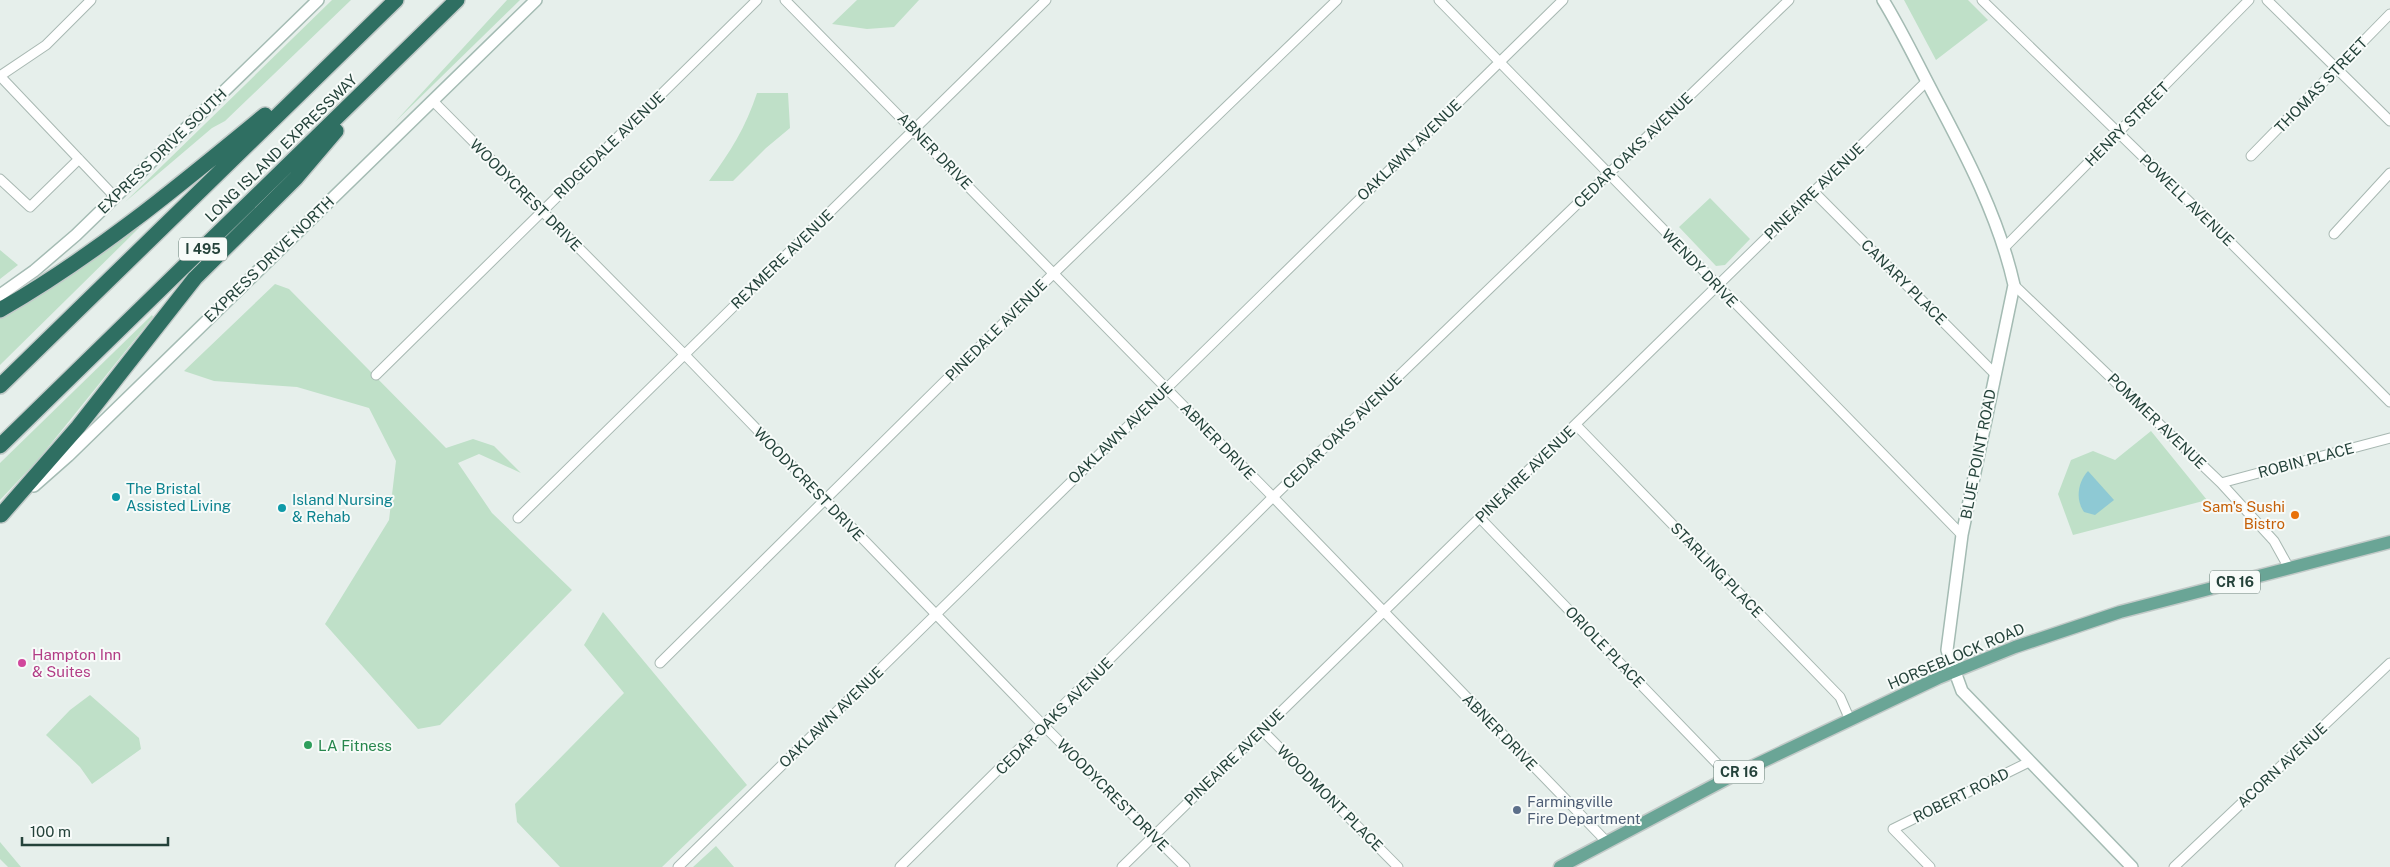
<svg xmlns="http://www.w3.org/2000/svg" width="2390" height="867" font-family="'Public Sans',sans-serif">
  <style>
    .green { fill: #bfe0c8 }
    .water { fill: #8ec9d4 }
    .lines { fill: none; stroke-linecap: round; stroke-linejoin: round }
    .street-casing { stroke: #a8b8b2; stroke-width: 11 }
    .secondary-casing { stroke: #a4bbb3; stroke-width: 14 }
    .primary-casing { stroke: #c2cac8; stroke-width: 15 }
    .highway-casing { stroke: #c2cac8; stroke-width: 18 }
    .street { stroke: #fff; stroke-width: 9 }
    .secondary { stroke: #fff; stroke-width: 11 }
    .primary { stroke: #6aa596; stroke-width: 12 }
    .highway { stroke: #2f6f62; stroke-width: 15 }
    .culture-dot { fill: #0f9aa8; stroke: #f7fbf9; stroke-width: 2 }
    .food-dot { fill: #e8710a; stroke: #f7fbf9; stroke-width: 2 }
    .hotel-dot { fill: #d1479c; stroke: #f7fbf9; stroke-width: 2 }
    .leisure-dot { fill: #2e9e5b; stroke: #f7fbf9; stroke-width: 2 }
    .service-dot { fill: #5c6f8a; stroke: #f7fbf9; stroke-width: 2 }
    .labels { text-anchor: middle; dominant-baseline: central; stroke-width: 4; stroke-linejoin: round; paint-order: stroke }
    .shield { fill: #f7fbf9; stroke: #637a73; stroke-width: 1 }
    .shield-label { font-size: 14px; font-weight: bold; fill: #24423a }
    .street-label { font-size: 15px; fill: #24423a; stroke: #f7fbf9 }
    .culture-label { font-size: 15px; fill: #0d838f; stroke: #f7fbf9; text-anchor: start }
    .food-label { font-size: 15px; fill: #c56008; stroke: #f7fbf9; text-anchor: end }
    .hotel-label { font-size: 15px; fill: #b23c85; stroke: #f7fbf9; text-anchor: start }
    .leisure-label { font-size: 15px; fill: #27864d; stroke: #f7fbf9; text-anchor: start }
    .service-label { font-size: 15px; fill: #4e5e75; stroke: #f7fbf9; text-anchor: start }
  </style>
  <rect width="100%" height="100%" fill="#e6efeb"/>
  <path class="green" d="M332,0H351L225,121L212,128L125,202Z
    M507,0H520L395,122Z
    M857,0H919L894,27L867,29L832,24Z
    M1904,0H1968L1988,20L1936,60Z
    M757,93H788L790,128L766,148L733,181H709C730,152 746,127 757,93Z
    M1710,198L1750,239L1725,265L1716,266L1679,227Z
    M136,227L139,228L0,365V316Z
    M0,250L18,265L0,279Z
    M275,284L289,289L446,448L473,439L494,446L521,473L479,454L458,463L492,513L572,590L440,725L418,729L325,624L389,520L396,461L369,408L297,387L214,381L184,371Z
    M152,315L153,317L37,461L0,500V463Z
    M2151,431L2207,500L2073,535L2058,494L2071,460L2093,451L2115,460Z
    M603,612L747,785L662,867H560L517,822L515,804L624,693L584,645Z
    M90,695L139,738L141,749L92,784L80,767L46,735L70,710Z
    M0,842L21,867H8L0,859Z
    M716,846L734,867H693Z"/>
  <path class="water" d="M2088,471L2114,500L2095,515L2084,512C2075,499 2078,482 2088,471Z"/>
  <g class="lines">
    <g class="street-casing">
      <path id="street" d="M91,0L46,45L0,76L115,197
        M785,0L1273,497L1606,841
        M1439,0L1962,535
        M1982,0L2207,219L2390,402
        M2267,0L2390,121
        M433,101L684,354L1044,726L1185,867
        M2251,156L2390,14
        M0,179L30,207L79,159
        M1814,192L1994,373
        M2334,234L2390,173
        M2004,248L2249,0
        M2014,285L2221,483L2274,541L2289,568
        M376,375L757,0
        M1576,425L1840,697L1850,720
        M2221,483L2390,438
        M518,518L1046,0
        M1480,518L1730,777
        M660,663L1053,274L1337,0
        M1262,730L1398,867
        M678,867L1563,0
        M900,867L1273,497L1789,0
        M1122,867L1927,81
        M1930,867L1893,829L2029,762
        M2174,867L2390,663"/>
    </g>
    <g class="secondary-casing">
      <path id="secondary" d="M1883,0C1902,31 1917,63 1934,95C1966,155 1999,218 2014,285L1962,535L1947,650L1962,691L2132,867
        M0,295L34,271L76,235L318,0
        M34,486L68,456L536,0"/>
    </g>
    <g class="primary-casing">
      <path id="primary" d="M1560,867L1730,777L1938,678L2015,647L2120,612L2390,542"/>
    </g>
    <g class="highway-casing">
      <path id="highway" d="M0,310C96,255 180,185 265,115
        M0,386L396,0
        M0,446L457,0
        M1,515L78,427L195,278L296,178L336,131"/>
    </g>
    <use href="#street" class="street"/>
    <use href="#secondary" class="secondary"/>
    <use href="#primary" class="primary"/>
    <use href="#highway" class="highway"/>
  </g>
  <g class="culture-dot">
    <circle cx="116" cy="497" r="5"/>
    <circle cx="282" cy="508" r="5"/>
  </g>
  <circle class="food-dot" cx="2295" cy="515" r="5"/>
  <circle class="hotel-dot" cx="22" cy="663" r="5"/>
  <circle class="leisure-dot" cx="308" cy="745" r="5"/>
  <circle class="service-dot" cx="1517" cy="810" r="5"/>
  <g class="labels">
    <g class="shield">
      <rect x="179" y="237.5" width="48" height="23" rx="4"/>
      <rect x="2210" y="570.5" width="50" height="23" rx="4"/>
      <rect x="1714" y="760.5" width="50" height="23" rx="4"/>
    </g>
    <g class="shield-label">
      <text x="203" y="249">I 495</text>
      <text x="2235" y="582">CR 16</text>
      <text x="1739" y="772">CR 16</text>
    </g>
    <g class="street-label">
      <text transform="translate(2321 85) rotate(-46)">THOMAS STREET</text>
      <text transform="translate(2127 124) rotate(-45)">HENRY STREET</text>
      <text transform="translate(609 145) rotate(-44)">RIDGEDALE AVENUE</text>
      <text transform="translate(281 148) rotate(-44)">LONG ISLAND EXPRESSWAY</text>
      <text transform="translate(1409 150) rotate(-44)">OAKLAWN AVENUE</text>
      <text transform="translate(1633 150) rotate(-44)">CEDAR OAKS AVENUE</text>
      <text transform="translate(162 151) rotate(-44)">EXPRESS DRIVE SOUTH</text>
      <text transform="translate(935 151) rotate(46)">ABNER DRIVE</text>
      <text transform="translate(1814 191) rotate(-44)">PINEAIRE AVENUE</text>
      <text transform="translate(526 195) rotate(45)">WOODYCREST DRIVE</text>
      <text transform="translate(2187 200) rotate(44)">POWELL AVENUE</text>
      <text transform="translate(269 259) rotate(-44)">EXPRESS DRIVE NORTH</text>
      <text transform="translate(782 259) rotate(-44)">REXMERE AVENUE</text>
      <text transform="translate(1700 268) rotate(46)">WENDY DRIVE</text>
      <text transform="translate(1904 282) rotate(45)">CANARY PLACE</text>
      <text transform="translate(996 330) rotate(-45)">PINEDALE AVENUE</text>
      <text transform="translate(2157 421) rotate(44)">POMMER AVENUE</text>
      <text transform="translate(1342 431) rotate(-44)">CEDAR OAKS AVENUE</text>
      <text transform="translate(1120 433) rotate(-44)">OAKLAWN AVENUE</text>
      <text transform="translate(1218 441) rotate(46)">ABNER DRIVE</text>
      <text transform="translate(1978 454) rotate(-79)">BLUE POINT ROAD</text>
      <text transform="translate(2306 460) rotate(-15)">ROBIN PLACE</text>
      <text transform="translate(1525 474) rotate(-44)">PINEAIRE AVENUE</text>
      <text transform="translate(809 484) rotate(46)">WOODYCREST DRIVE</text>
      <text transform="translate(1717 570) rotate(46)">STARLING PLACE</text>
      <text transform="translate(1605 647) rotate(46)">ORIOLE PLACE</text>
      <text transform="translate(1956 656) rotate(-23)">HORSEBLOCK ROAD</text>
      <text transform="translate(1054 716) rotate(-45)">CEDAR OAKS AVENUE</text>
      <text transform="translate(831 717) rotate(-44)">OAKLAWN AVENUE</text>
      <text transform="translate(1500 732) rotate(46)">ABNER DRIVE</text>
      <text transform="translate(1234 757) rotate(-44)">PINEAIRE AVENUE</text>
      <text transform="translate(2282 765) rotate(-43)">ACORN AVENUE</text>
      <text transform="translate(1113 795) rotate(45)">WOODYCREST DRIVE</text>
      <text transform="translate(1961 795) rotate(-26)">ROBERT ROAD</text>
      <text transform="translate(1330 798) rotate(45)">WOODMONT PLACE</text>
    </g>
    <g class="culture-label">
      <text x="126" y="488">The Bristal<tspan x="126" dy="17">Assisted Living</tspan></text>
      <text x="292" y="499">Island Nursing<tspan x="292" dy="17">&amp; Rehab</tspan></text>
    </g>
    <g class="food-label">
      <text x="2285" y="506">Sam's Sushi<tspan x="2285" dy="17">Bistro</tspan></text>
    </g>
    <g class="hotel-label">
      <text x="32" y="654">Hampton Inn<tspan x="32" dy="17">&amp; Suites</tspan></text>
    </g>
    <g class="leisure-label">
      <text x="318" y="745">LA Fitness</text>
    </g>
    <g class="service-label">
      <text x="1527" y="801">Farmingville<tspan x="1527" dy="17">Fire Department</tspan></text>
    </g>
  </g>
  <path d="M22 837v8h146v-8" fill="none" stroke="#24423a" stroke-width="2.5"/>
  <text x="30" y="837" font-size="15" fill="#24423a" stroke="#f7fbf9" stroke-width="4" paint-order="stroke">100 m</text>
</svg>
